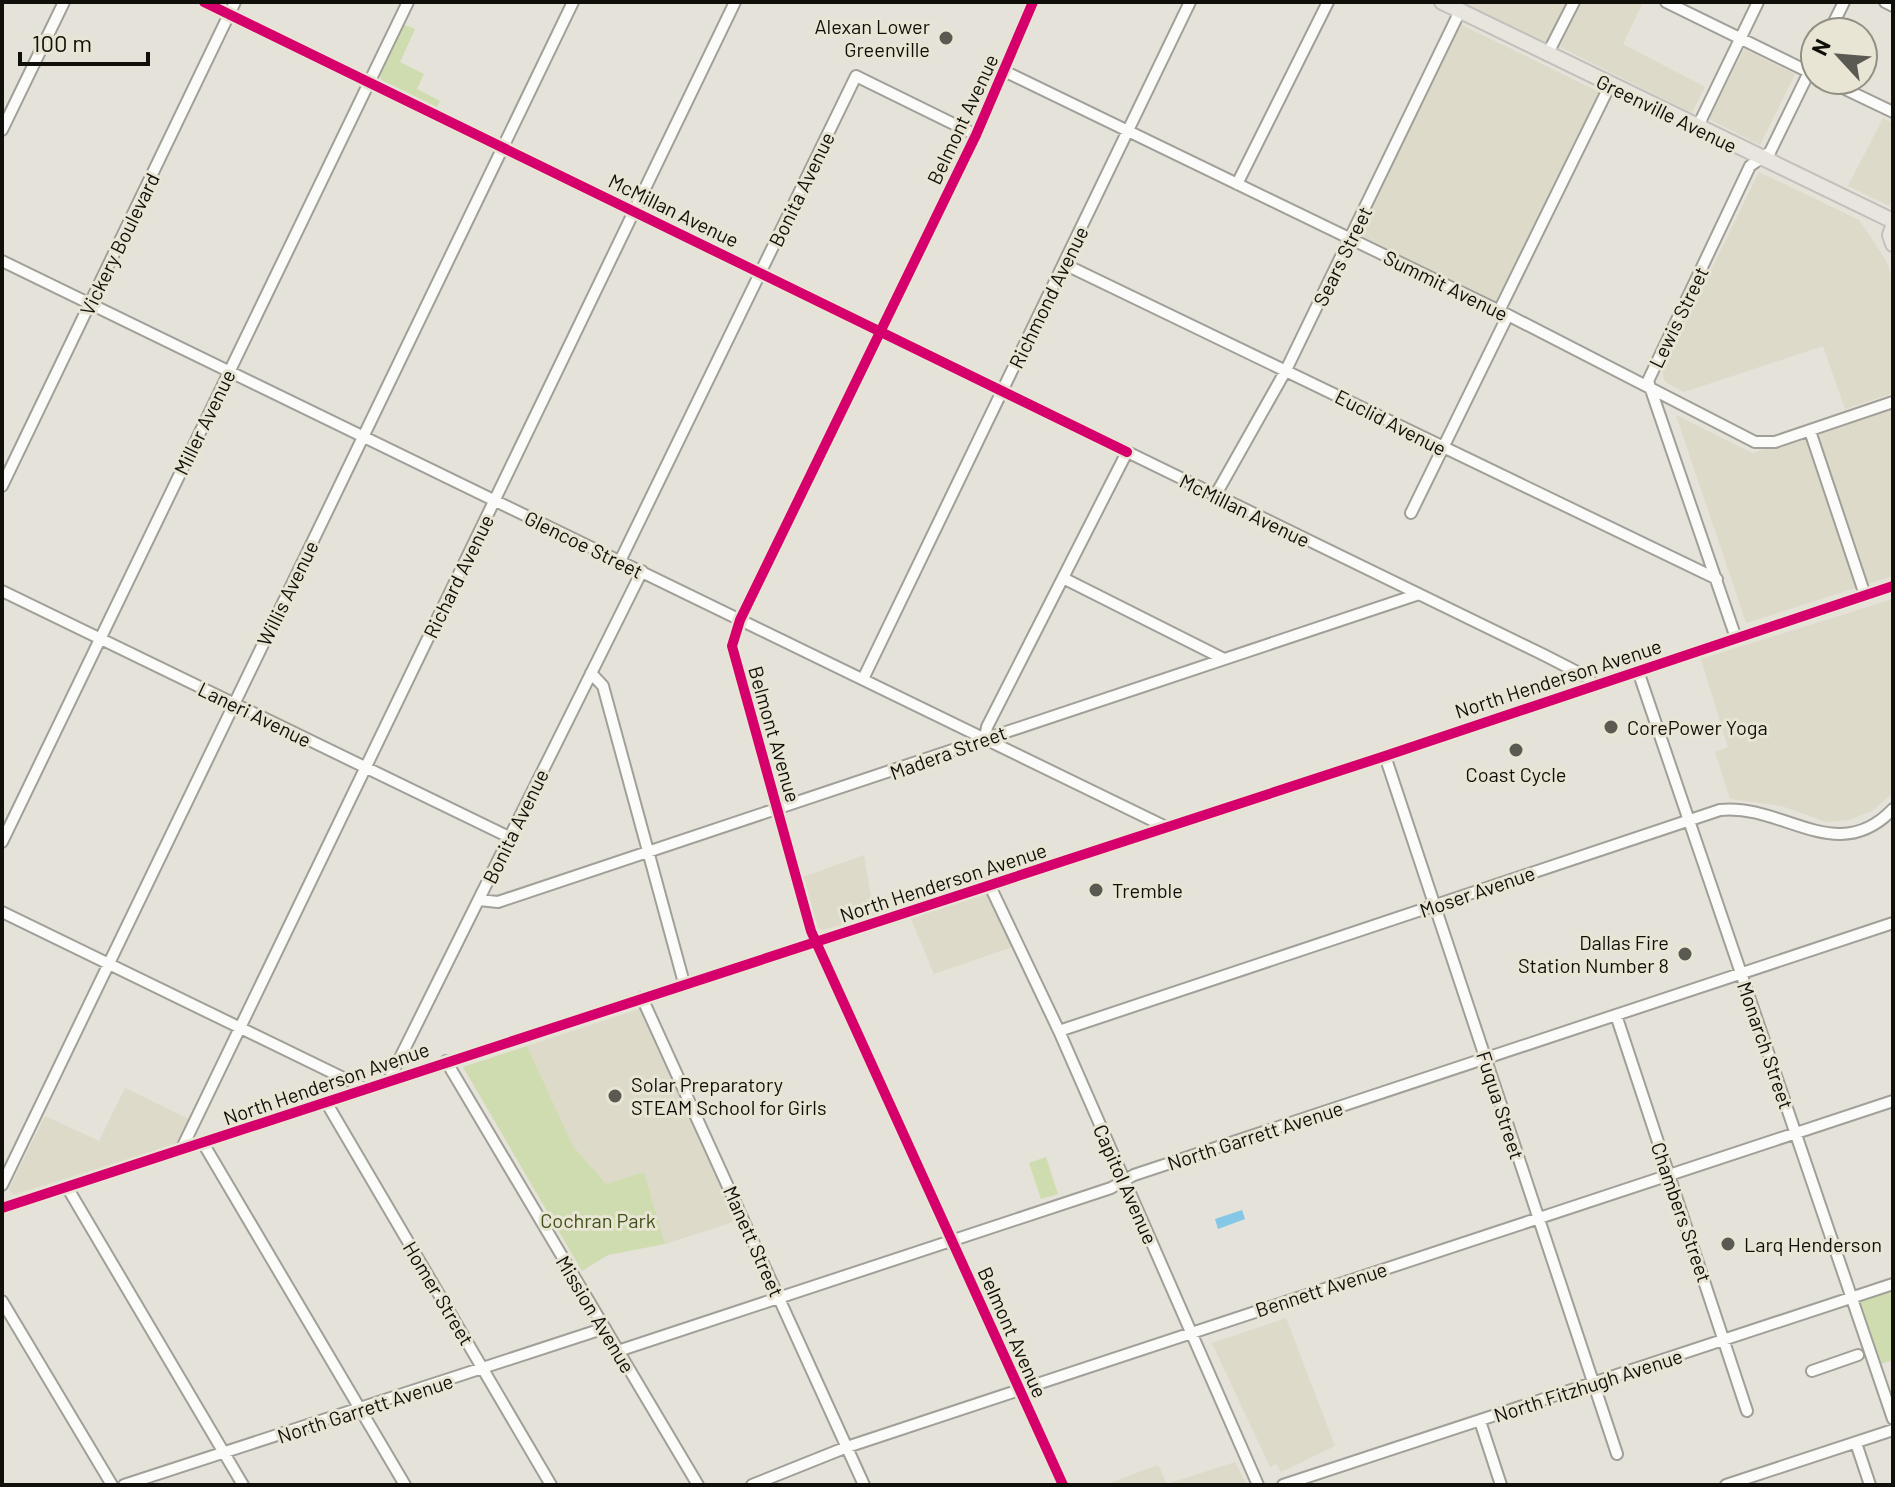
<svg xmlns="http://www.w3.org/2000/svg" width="1895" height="1487" font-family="Barlow,sans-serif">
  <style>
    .built { fill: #dddac9 }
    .green { fill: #cfdcb0 }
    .water { fill: #85c7e6 }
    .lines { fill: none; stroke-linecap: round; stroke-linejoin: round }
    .minor-casing { stroke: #a09f98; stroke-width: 14 }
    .major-casing { stroke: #c1c0bc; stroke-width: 18 }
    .minor { stroke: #fbfbf9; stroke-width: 10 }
    .major { stroke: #e8e5de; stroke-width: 14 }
    .cycleway-casing { stroke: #e8e5d4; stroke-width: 15 }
    .cycleway { stroke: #d6006c; stroke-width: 10 }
    .poi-dot { fill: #5a5952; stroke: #e8e5d4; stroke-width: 3 }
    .labels { text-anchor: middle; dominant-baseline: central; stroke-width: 6; stroke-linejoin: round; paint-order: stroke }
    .poi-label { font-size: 20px; fill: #100f09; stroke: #e8e5d4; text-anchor: start }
    .street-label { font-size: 20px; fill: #100f09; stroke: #e8e5d4 }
    .park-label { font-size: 20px; fill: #405218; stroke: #e8e5d4 }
  </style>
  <rect width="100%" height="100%" fill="#e4e2d9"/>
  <path class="built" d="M1455,2H1569L1549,41L1543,46Z
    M1582,2H1643L1623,44L1705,87L1692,113L1560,47Z
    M1460,24L1599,92L1496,302L1357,234Z
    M1744,49L1795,74L1760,145L1709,119Z
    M1883,118L1893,123V197L1889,206L1848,186Z
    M1759,172L1859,220L1886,260L1893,282V393L1845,409L1823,346L1684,392L1665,382L1662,370Z
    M1893,409V576L1746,623L1676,415L1752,453Z
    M1893,599V793L1872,811L1849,820L1826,822L1782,806L1730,799L1715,752L1728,747L1701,659Z
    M864,855L874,915L823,930L816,927L803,877Z
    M981,892L987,894L1012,947L934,974L909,914Z
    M639,1009L737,1221L665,1244L644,1172L606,1185L573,1146L527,1046Z
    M125,1088L189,1119L176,1144L13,1195L9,1189L45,1116L99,1141Z
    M1286,1318L1335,1446L1281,1472L1276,1464L1270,1467L1212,1343Z
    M1235,1462L1247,1485H1104L1158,1465L1167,1484Z"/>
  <path class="green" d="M403,24L415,29L400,62L424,74L417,89L440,101L437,107L381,80L380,72Z
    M527,1046L573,1146L606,1184L644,1172L665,1244L608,1255L582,1271L463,1067Z
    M1046,1157L1058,1194L1041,1199L1029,1163Z
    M1893,1289V1360L1881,1364L1860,1302Z"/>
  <path class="water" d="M1242,1210L1245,1219L1218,1229L1215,1219Z"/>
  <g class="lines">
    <g class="minor-casing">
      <path id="minor" d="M204,2L1544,655L1585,676L1594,684
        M1033,2L976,135L740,620L732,646L811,931L1063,1485
        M1666,2L1813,74
        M1885,2L1893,6
        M1829,32L1844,2
        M1547,55L1574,2
        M1004,71L1508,315L1755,442H1775L1893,402
        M1826,80L1893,112
        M1697,128L1758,2
        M2,130L64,2
        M1237,184L1328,2
        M2,261L1166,827
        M1064,264L1717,579
        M1499,311L1610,85
        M1810,431L1865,595
        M2,486L235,2
        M1215,496L1286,370L1460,11
        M1411,513L1508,315
        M620,561L856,76L976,135
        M1063,578L1222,658
        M2,591L509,837
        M1736,638L1648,381L1750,166L1770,152L1815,60
        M1638,671L1893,1419
        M591,673L603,686L684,983
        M863,679L1190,2
        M985,739L987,727L1127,452
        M1385,756L1617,1454
        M2,842L408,2
        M989,884L1059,1031L1258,1485
        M479,900L498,902L1416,595
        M2,912L366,1089
        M642,998L864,1485
        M1616,1015L1747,1411
        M1059,1031L1720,810C1783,803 1837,868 1893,809
        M446,1061L698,1485
        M388,1082L642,571
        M326,1102L551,1485
        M203,1143L405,1485
        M181,1150L735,2
        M2,1185L573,2
        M67,1187L243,1485
        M2,1208L1385,756L1893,586
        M2,1301L112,1485
        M618,1351L1111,1188L1134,1175L1893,923
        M1812,1371L1858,1355
        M1480,1421L1501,1485
        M1856,1443L1870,1485
        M124,1485L605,1328
        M752,1485L847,1447L1893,1101
        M1283,1485L1893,1284
        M1726,1485L1893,1430"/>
    </g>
    <g class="major-casing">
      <path id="major" d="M1442,2L1893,221
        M1893,227L1890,235L1893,244"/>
    </g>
    <use href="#minor" class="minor"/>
    <use href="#major" class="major"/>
    <g class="cycleway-casing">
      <path id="cycleway" d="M204,2L1127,452
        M1033,2L976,135L740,620L732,646L811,931L1063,1485
        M2,1208L1385,756L1893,586"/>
    </g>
    <use href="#cycleway" class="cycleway"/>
  </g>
  <g class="poi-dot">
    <circle cx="946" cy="38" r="8"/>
    <circle cx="1611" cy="727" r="8"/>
    <circle cx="1516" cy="750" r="8"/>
    <circle cx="1096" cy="890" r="8"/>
    <circle cx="1685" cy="954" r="8"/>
    <circle cx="615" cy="1096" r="8"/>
    <circle cx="1728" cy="1244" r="8"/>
  </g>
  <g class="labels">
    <g class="poi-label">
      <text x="930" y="26" text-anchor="end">Alexan Lower<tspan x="930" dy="23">Greenville</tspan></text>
      <text x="1627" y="727">CorePower Yoga</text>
      <text x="1516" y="774" text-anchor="middle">Coast Cycle</text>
      <text x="1112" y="890">Tremble</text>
      <text x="1669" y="942" text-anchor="end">Dallas Fire<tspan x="1669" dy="23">Station Number 8</tspan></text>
      <text x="631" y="1084">Solar Preparatory<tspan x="631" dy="23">STEAM School for Girls</tspan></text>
      <text x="1744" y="1244">Larq Henderson</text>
    </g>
    <g class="street-label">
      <text transform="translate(1667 113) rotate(26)">Greenville Avenue</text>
      <text transform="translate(962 119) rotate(-65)">Belmont Avenue</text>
      <text transform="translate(801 189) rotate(-64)">Bonita Avenue</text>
      <text transform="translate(674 210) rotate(26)">McMillan Avenue</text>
      <text transform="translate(119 244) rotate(-64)">Vickery Boulevard</text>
      <text transform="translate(1342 256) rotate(-64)">Sears Street</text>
      <text transform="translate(1446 285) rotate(26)">Summit Avenue</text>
      <text transform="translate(1048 297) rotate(-64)">Richmond Avenue</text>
      <text transform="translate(1678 317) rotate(-64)">Lewis Street</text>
      <text transform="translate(204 422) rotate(-64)">Miller Avenue</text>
      <text transform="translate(1391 422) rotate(27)">Euclid Avenue</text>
      <text transform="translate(1245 510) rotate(26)">McMillan Avenue</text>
      <text transform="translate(584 544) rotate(26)">Glencoe Street</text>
      <text transform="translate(458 576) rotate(-64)">Richard Avenue</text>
      <text transform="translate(287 593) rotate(-64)">Willis Avenue</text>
      <text transform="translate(1558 678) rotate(-18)">North Henderson Avenue</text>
      <text transform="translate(255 714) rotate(26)">Laneri Avenue</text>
      <text transform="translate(775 734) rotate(74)">Belmont Avenue</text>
      <text transform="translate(948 752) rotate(-20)">Madera Street</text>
      <text transform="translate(515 826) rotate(-64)">Bonita Avenue</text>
      <text transform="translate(943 882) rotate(-18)">North Henderson Avenue</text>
      <text transform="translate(1477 891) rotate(-19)">Moser Avenue</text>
      <text transform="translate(1766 1045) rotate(71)">Monarch Street</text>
      <text transform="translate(326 1083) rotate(-19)">North Henderson Avenue</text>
      <text transform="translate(1501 1105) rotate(72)">Fuqua Street</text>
      <text transform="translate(1255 1135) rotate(-18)">North Garrett Avenue</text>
      <text transform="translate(1126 1184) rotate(66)">Capitol Avenue</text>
      <text transform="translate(1682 1212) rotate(71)">Chambers Street</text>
      <text transform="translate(754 1241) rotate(66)">Manett Street</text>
      <text transform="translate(1321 1289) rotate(-18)">Bennett Avenue</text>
      <text transform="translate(439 1293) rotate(59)">Homer Street</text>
      <text transform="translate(596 1314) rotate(59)">Mission Avenue</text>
      <text transform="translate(1013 1332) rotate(66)">Belmont Avenue</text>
      <text transform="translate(1588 1385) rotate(-18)">North Fitzhugh Avenue</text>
      <text transform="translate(365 1408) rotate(-18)">North Garrett Avenue</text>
    </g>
    <g class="park-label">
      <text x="598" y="1220">Cochran Park</text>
    </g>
  </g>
  <rect width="1895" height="1487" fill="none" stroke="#100f09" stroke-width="8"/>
  <g transform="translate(1839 56) rotate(296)"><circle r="38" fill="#e8e5d4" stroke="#928f83" stroke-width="2"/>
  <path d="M0-6L14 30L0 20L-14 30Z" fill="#5a5952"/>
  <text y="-12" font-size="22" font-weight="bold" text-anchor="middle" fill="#100f09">N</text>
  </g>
  <path d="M20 52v12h128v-12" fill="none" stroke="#100f09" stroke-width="4"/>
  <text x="32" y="52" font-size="24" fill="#100f09" stroke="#e8e5d4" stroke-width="6" paint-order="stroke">100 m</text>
</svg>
